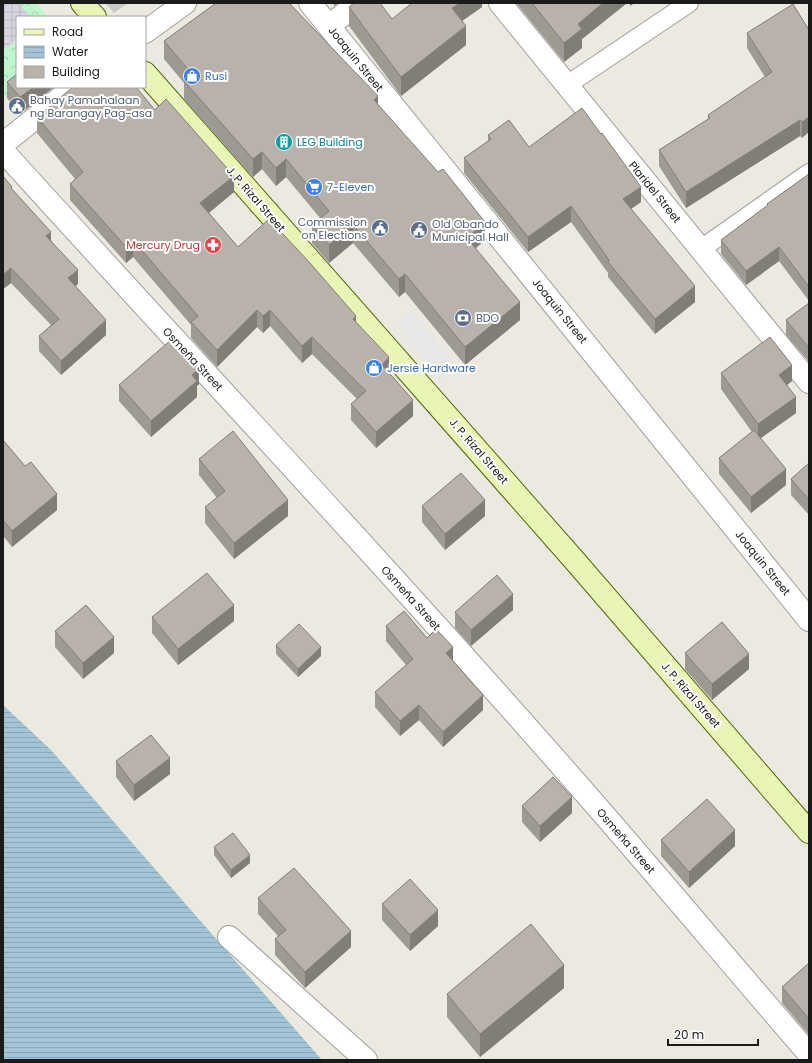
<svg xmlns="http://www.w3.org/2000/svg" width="812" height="1063" font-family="Poppins,sans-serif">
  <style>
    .religious { fill: #c9c9c9 }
    .park { fill: url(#park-crowns) }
    .parking { fill: #e7e7e7 }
    .plaza { fill: url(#plaza-grid) }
    .water { fill: url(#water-rules) }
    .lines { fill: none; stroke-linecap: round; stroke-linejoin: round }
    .lane-casing { stroke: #9f9f9f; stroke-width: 20 }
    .street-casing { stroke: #9f9f9f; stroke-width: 24 }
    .secondary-casing { stroke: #51680b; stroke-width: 24 }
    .lane { stroke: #fff; stroke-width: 18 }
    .street { stroke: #fff; stroke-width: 22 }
    .secondary { stroke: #e8f5b6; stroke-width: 22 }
    .wall { fill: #9e9992 }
    .shaded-wall { fill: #817d77 }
    .building { fill: #b8b2aa; stroke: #817d77 }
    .labels { text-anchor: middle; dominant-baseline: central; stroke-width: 4; stroke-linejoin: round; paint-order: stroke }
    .street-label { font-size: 11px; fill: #1b1b1b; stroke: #fff }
    .shop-label { font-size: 11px; fill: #366cbe; stroke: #fff; text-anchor: start }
    .service-label { font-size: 11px; fill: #4e5e75; stroke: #fff; text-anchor: start }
    .culture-label { font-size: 11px; fill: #0d838f; stroke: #fff; text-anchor: start }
    .health-label { font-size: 11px; fill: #be3a42; stroke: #fff; text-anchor: end }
  </style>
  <defs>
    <pattern id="park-crowns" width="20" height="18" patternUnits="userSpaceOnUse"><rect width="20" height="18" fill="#bef5ca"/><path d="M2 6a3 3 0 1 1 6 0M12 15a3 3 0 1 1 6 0" fill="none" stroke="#a3d1ad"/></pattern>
    <pattern id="plaza-grid" width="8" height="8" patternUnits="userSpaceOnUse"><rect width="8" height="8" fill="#d7d5e1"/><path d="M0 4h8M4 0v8" fill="none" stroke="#b8b6c0"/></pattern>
    <pattern id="water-rules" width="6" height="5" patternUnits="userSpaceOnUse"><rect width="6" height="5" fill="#a3c4d7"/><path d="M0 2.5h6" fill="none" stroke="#8ca8b8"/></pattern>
  </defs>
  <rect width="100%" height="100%" fill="#eceae0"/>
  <path class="religious" d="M105,3H128L114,13Z"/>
  <path class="park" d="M3,3H36L48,17H17V87L3,99Z"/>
  <path class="parking" d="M412,310L456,367L440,380L396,323Z"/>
  <path class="plaza" d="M3,3H19L30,17H17V39L3,50Z"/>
  <path class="water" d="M3,705L51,750L322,1060H3Z"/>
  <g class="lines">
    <g class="lane-casing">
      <path id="lane" d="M567,85L689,3
        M701,249L809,173"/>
    </g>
    <g class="street-casing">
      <path id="street" d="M310,3L809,620
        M500,3L809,382
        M329,26L358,3
        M145,32L185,3
        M3,144L74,87
        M3,151C195,363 391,571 579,786C657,875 732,965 809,1054
        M229,937L366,1060"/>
    </g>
    <g class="secondary-casing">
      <path id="secondary" d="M82,3L95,17
        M145,73L575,561L809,832"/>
    </g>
    <use href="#lane" class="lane"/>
    <use href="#street" class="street"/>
    <use href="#secondary" class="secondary"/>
  </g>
  <path class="wall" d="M482,3V7L462,21L466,45L401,96L349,26V7L392,19Z
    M516,3H627L582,39V48L564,62Z
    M809,30L802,138L800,136L686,208L659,166V150L708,119V115L765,77L747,48V33Z
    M164,41L378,105L485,240L475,248L520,320L465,365L405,292L399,297L353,243L329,263L312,243V225L320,218L286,177L276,186L262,169L253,177L184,99V83L164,59Z
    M7,82L54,87L20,114L7,98Z
    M155,110L234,192L209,213L238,247L356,322L389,373L413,416L376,448L351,420V404L357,399L312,354L302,363L270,326L263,333L257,327L217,367L191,338V325L133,257L126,263L70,200V184L75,179L37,133V117Z
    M488,135L529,147L641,202L631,209L695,302L655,334L608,277V273L571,222L528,252L464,173V158L488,141Z
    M809,174V301L779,261L746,285L721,254V240L767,206V204Z
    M3,176L12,190L51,240L78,284L75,286L106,335L61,375L39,351V336L51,325L11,283L3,289Z
    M809,303V362L786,335V320Z
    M721,373L792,381L787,385L796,413L761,438L786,485L751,513L719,474V458L752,432L721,389Z
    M199,384L197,386V397L151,437L119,401V385Z
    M3,440L57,510L12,547L3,536Z
    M199,459L288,516L234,559L205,523V507L217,498L199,475Z
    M809,463V515L791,495V479Z
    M422,506L485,516L445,550L422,522Z
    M513,610L471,646L455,628V612Z
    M152,617L234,621L178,665L152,633Z
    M386,626L453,660L483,710L443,747L419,720L400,736L375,707V692L406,665L386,641Z
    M55,631L114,653L83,679L55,647Z
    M276,645L321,656L298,677L276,654Z
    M685,653L749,669L712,700L685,669Z
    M116,761L170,774L134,801L116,777Z
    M522,806L572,813L540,842L522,822Z
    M661,840L735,846L689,888L661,856Z
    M214,847L250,863L231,878L214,855Z
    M258,898L351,947L305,988L275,955V939L278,936L258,914Z
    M382,904L438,926L410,951L382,920Z
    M809,963V1035L782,1003V987Z
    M564,988L480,1057L447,1017V994Z"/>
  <path class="shaded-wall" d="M334,3H338L334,6Z
    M460,3H482V7L452,28V8Z
    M603,3H627L582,39V48L564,62V43L578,24Z
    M630,3H635L630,6Z
    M466,26V45L401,96V77Z
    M34,87H54L20,114V97Z
    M378,96V114L374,100Z
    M809,117V132L802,138V122Z
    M800,120V136L686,208V192Z
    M262,152V169L253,177V159Z
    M286,159V177L276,186V168Z
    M234,176V192L200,220V203Z
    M641,187V202L623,214V199Z
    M571,206V222L528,252V237Z
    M485,222V240L467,256V238Z
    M353,225V243L329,263V245Z
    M51,232V247L46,236Z
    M133,240V257L126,263V247Z
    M779,247V261L746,285V271Z
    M11,268V283L3,289V275Z
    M78,270V284L68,293V278Z
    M405,274V292L399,297V279Z
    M695,286V302L655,334V319Z
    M520,302V320L465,365V347Z
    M257,310V327L217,367V350Z
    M270,310V326L263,333V316Z
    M356,316V333L353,319Z
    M106,320V335L61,375V361Z
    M312,337V354L302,363V346Z
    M389,357V374L382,365Z
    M792,365V381L779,391V375Z
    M199,368V384L197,386V397L151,437V421Z
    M796,397V413L758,440V424Z
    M413,400V416L376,448V432Z
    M786,469V485L751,513V497Z
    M57,494V510L12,547V531Z
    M288,500V516L234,559V543Z
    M485,500V516L445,550V534Z
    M513,594V610L471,646V630Z
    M234,605V621L178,665V649Z
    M114,637V653L83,679V663Z
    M321,647V656L298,677V669Z
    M453,647V662L446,653Z
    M749,654V669L712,700V684Z
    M483,695V710L443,747V732Z
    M419,705V720L400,736V721Z
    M170,758V774L134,801V785Z
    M572,797V813L540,842V826Z
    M735,830V846L689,888V872Z
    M250,855V863L231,878V870Z
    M438,910V926L410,951V935Z
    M351,931V947L305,988V972Z
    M564,965V988L480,1057V1034Z"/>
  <path class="building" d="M216,3H289L378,96L374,100L438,172L443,169L485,222L467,238L520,302L465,347L405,274L399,279L353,225L329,245L312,225L329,211L286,159L276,168L262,152L253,159L184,81L192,74L164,41Z
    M354,3H380L392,19L412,3H460L452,8L466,26L401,77L349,7Z
    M532,3H603L578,24L582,29L564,43Z
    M793,4L809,30V117L802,122L800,120L686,192L659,150L710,118L708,115L772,72L747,33Z
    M17,74V87H34L20,97L7,82Z
    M73,87H121V88L122,87H136L155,110L166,99L234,176L200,203L238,247L269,219L310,263L356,316L353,319L389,357L382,365L413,400L376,432L351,404L366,391L312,337L302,346L270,310L263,316L257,310L217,350L191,322L198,316L133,240L126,247L70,184L83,172L37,117Z
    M582,108L601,134L602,133L641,187L623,199L695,286L655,319L608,262L609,260L571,206L528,237L464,158L491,139L488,135L509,120L529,147Z
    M809,174V287L779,247L746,271L721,240L768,205L767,204Z
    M3,176L12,187L11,188L51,232L46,236L78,270L68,278L106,320L61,361L39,336L59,319L11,268L3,275Z
    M809,303V348L786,320Z
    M770,337L792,365L779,375L796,397L758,424L721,373Z
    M172,339L199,368L192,375L197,381L151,421L119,385Z
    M754,430L786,469L751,497L719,458Z
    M233,431L288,500L234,543L205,507L225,491L199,459Z
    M3,440L25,466L31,462L57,494L12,531L3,520Z
    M809,463V500L791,479Z
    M461,473L485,500L445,534L422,506Z
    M207,573L234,605L178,649L152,617Z
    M497,575L513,594L471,630L455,612Z
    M86,605L114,637L83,663L55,631Z
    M404,611L427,638L436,629L453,647L446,653L483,695L443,732L419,705L400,721L375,692L413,659L386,626Z
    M722,622L749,654L712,684L685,653Z
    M299,624L321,647L298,669L276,645Z
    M151,735L170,758L134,785L116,761Z
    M553,777L572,797L540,826L522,806Z
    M707,799L735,830L689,872L661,840Z
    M233,833L250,855L231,870L214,847Z
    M294,868L351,931L305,972L275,939L286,930L258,898Z
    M410,879L438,910L410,935L382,904Z
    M531,924L564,965L480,1034L447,994Z
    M809,963V1019L782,987Z"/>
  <defs>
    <g id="shop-disc" transform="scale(0.9)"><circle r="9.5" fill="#3f7fe0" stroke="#fff"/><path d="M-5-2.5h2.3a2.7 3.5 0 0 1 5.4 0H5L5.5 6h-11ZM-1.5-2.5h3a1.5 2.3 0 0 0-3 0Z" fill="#fff"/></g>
    <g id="civic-disc" transform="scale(0.9)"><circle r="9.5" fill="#5c6f8a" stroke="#fff"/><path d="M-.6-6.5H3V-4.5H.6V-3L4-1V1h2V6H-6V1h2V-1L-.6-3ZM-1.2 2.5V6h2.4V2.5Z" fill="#fff"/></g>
    <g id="building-disc" transform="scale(0.9)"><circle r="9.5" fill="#0f9aa8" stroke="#fff"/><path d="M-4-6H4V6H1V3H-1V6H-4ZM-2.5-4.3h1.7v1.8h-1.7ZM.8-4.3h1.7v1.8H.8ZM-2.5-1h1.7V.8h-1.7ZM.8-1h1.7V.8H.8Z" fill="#fff"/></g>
    <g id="supermarket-disc" transform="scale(0.9)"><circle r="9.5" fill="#3f7fe0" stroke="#fff"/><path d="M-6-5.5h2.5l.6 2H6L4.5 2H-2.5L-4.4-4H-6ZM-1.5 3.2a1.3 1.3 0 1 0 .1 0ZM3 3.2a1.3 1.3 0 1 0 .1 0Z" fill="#fff"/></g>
    <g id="pharmacy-disc" transform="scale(0.9)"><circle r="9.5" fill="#e0444e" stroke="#fff"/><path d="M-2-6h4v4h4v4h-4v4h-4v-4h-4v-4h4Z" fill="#fff"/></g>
    <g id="bank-disc" transform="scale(0.9)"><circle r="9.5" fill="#5c6f8a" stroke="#fff"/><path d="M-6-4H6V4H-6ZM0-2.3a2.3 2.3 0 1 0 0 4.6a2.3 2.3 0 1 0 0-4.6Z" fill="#fff"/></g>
  </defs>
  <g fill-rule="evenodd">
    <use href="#shop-disc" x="192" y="76"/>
    <use href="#civic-disc" x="17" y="106"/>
    <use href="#building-disc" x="284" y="142"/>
    <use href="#supermarket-disc" x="314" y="187"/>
    <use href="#civic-disc" x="380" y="228"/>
    <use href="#civic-disc" x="419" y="230"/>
    <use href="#pharmacy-disc" x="213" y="245"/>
    <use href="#bank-disc" x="463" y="318"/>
    <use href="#shop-disc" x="374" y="368"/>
  </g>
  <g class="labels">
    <g class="street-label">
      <text transform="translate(356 59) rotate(51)">Joaquin Street</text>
      <text transform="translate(655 192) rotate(51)">Plaridel Street</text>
      <text transform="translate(256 199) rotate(49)">J. P. Rizal Street</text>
      <text transform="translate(560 311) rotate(51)">Joaquin Street</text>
      <text transform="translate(193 359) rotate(47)">Osmeña Street</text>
      <text transform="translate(479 451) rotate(49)">J. P. Rizal Street</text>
      <text transform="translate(763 563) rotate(51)">Joaquin Street</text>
      <text transform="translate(411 598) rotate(48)">Osmeña Street</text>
      <text transform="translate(691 695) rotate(49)">J. P. Rizal Street</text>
      <text transform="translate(626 841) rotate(49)">Osmeña Street</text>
    </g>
    <g class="shop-label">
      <text x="205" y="76">Rusi</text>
      <text x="327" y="187">7-Eleven</text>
      <text x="387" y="368">Jersie Hardware</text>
    </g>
    <g class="service-label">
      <text x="30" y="100">Bahay Pamahalaan<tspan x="30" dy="13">ng Barangay Pag-asa</tspan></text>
      <text x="367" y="222" text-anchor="end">Commission<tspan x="367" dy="13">on Elections</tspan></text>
      <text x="432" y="224">Old Obando<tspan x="432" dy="13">Municipal Hall</tspan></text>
      <text x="476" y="318">BDO</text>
    </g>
    <g class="culture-label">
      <text x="297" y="142">LEG Building</text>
    </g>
    <g class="health-label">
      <text x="200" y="245">Mercury Drug</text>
    </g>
  </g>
  <rect width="812" height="1063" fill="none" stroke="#1b1b1b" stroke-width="8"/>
  <rect x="16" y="16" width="130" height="72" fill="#ffffff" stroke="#a4a4a4"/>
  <rect x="24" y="29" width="20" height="6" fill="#e8f5b6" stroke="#a4a4a4"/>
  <text x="52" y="36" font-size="12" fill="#1b1b1b">Road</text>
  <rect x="24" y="46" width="20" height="12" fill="url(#water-rules)" stroke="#a4a4a4"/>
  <text x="52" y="56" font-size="12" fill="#1b1b1b">Water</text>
  <rect x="24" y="66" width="20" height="12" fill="#b8b2aa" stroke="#a4a4a4"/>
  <text x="52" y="76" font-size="12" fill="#1b1b1b">Building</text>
  <path d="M668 1039v6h90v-6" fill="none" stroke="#1b1b1b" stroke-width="2"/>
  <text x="674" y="1039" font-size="12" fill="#1b1b1b" stroke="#ffffff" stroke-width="3" paint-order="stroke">20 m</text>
</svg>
